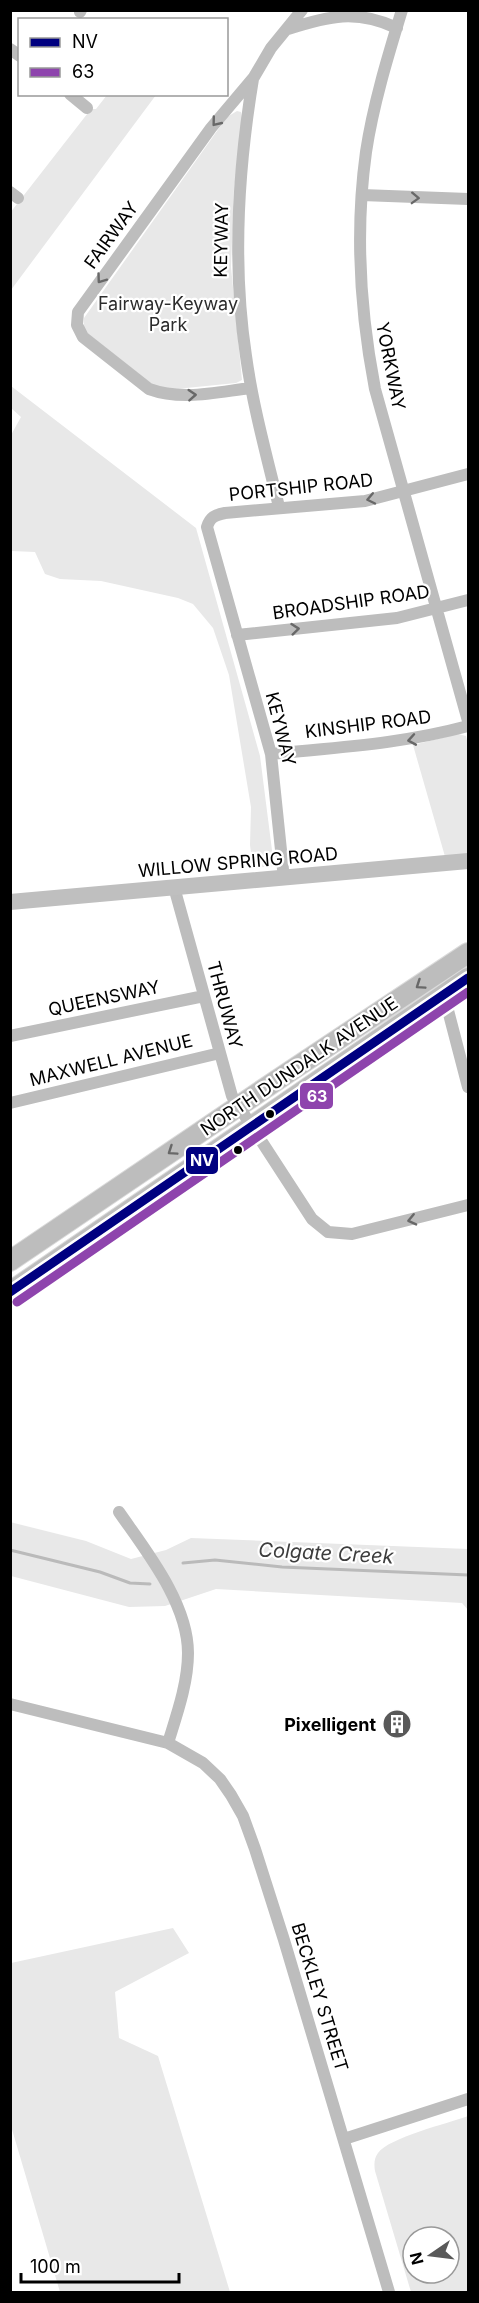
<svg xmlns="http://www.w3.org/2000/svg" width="479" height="2303" font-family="Inter,sans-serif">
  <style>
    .green { fill: #e8e8e8; fill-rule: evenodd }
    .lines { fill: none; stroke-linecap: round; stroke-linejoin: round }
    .stream { stroke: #bababa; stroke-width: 3 }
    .primary-casing { stroke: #dbdbdb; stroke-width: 22 }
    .street { stroke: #bdbdbd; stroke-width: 12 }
    .secondary { stroke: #bfbfbf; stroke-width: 16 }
    .primary { stroke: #bdbdbd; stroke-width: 20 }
    .bus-1-casing { stroke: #fff; stroke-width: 14 }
    .bus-2-casing { stroke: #fff; stroke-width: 14 }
    .bus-1 { stroke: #000080; stroke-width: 9 }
    .bus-2 { stroke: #8e44ad; stroke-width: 9 }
    .oneway { stroke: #686868 }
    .bus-dot { fill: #000; stroke: #fff; stroke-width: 2 }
    .labels { text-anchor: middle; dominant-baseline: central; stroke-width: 4.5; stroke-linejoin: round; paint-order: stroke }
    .street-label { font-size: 18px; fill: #000; stroke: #fff }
    .park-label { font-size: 18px; fill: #2c2c2c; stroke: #fff }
    .poi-label { font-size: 18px; font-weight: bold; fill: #000; stroke: #fff; text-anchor: end }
    .water-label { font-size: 20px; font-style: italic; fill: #3d3d3d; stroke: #fff }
    .line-badge { stroke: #fff; stroke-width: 2 }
    .badge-label { font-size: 16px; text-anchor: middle; font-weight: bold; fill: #fff }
  </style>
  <rect width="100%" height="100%" fill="#fff"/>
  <path class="green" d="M107,95H156L11,290L10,213L91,109H96Z
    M237,111L241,112L243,123L234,189L231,267L242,380L236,383L166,390L153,385L87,333L84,327V318L227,117Z
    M11,386L196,528L260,756L274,866L253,868L250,845L251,807L229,675L213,628L193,604L178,598L101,581L60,579L45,574L35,552L11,551V435L21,417L11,408Z
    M458,734L466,736L468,744V857L446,860L413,745Z
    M10,1522L86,1541L131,1559L166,1550L191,1538L468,1549V1610L462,1603L216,1589L165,1606L129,1607L11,1576Z
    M173,1928L189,1953L115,1992L119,2038L158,2056L230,2292H60L11,2126V1963Z
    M468,2116V2292H411L375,2171C374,2165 374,2158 378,2153C388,2138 449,2123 468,2116ZM413,2237H449V2273H413Z"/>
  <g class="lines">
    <path class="stream" d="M10,1550L100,1572L130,1583L150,1584
      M183,1563L215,1560L282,1567L468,1575"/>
    <g class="primary-casing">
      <path id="primary" d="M10,1261L283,1076L468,953
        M10,1292L468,978"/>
    </g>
    <path class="street" d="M402,10C388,56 373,105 366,152C355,231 360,311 375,389L468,721
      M80,12L81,10
      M288,29C329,16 356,9 397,28
      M10,49L20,56
      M253,79C238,170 232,264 246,356C253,407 267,457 279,507
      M70,94L87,108
      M10,192L18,198
      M362,195L468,199
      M251,388C217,392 182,401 149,389L83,337L77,325L78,312L211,128L254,77L271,48L302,10
      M237,635L397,618L468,600
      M271,754C340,747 401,744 468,726
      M284,879L271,754L207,527C210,517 215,515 225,513L365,501L468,474
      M174,887L232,1096L312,1219L328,1232L352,1234L468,1205
      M444,995L468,1087
      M10,1036L204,996
      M10,1103L220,1053
      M119,1512C146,1551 188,1603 188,1653C188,1683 177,1714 168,1743
      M10,1704L168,1743L203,1763L220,1779L231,1795L243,1816L255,1849L284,1940L389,2292
      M344,2139L468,2099"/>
    <path class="secondary" d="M10,902L468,861"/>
    <use href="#primary" class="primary"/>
    <g class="bus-1-casing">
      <path id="bus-1" d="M10,1292L468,978"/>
    </g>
    <g class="bus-2-casing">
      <path id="bus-2" d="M17,1302L468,992"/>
    </g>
    <use href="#bus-1" class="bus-1"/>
    <use href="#bus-2" class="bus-2"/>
  </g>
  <defs><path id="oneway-chevron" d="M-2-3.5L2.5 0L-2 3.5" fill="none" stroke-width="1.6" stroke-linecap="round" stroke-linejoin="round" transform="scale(1.5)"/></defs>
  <g class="oneway">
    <use href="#oneway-chevron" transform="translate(216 122) rotate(129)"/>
    <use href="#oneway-chevron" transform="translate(415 198) rotate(2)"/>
    <use href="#oneway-chevron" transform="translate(101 279) rotate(126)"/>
    <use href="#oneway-chevron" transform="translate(192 395) rotate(-4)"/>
    <use href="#oneway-chevron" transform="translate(371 499) rotate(168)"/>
    <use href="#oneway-chevron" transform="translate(295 629) rotate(-6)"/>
    <use href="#oneway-chevron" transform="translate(412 740) rotate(170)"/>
    <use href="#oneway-chevron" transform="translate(420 985) rotate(146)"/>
    <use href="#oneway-chevron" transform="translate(172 1151) rotate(146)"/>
    <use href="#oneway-chevron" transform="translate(412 1220) rotate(167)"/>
  </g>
  <defs>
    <g id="building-disc" transform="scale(1.5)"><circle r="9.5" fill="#595959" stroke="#fff"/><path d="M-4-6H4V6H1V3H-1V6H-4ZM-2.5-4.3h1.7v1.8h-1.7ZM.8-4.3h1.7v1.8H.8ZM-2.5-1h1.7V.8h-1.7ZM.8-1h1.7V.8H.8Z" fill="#fff"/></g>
  </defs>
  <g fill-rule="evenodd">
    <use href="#building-disc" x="397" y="1724"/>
  </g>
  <g class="bus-dot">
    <circle cx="270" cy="1114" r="5"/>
    <circle cx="238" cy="1150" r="5"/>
  </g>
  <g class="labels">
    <g class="street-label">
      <text transform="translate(111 235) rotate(-54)">FAIRWAY</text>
      <text transform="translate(221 240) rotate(-89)">KEYWAY</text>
      <text transform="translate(391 366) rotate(79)">YORKWAY</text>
      <text transform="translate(301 487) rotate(-6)">PORTSHIP ROAD</text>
      <text transform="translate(351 602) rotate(-8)">BROADSHIP ROAD</text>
      <text transform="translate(368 724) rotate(-7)">KINSHIP ROAD</text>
      <text transform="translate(281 729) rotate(76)">KEYWAY</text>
      <text transform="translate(238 862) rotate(-5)">WILLOW SPRING ROAD</text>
      <text transform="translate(104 998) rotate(-12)">QUEENSWAY</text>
      <text transform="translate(225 1005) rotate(75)">THRUWAY</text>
      <text transform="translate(111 1060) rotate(-14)">MAXWELL AVENUE</text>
      <text transform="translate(299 1066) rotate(-34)">NORTH DUNDALK AVENUE</text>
      <text transform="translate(320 1997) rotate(73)">BECKLEY STREET</text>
    </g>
    <g class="park-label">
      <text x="168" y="303">Fairway-Keyway<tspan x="168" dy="21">Park</tspan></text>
    </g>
    <g class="poi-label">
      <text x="376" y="1724">Pixelligent</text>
    </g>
    <g class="water-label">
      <text transform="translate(326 1553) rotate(3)">Colgate Creek</text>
    </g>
  </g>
  <g class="line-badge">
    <rect x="299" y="1082" width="35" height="28" rx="6" fill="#8e44ad"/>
    <rect x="185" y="1146" width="34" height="29" rx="6" fill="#000080"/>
  </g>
  <g class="badge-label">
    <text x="317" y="1102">63</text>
    <text x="202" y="1166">NV</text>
  </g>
  <rect width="479" height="2303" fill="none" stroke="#000000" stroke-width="24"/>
  <rect x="18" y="18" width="210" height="78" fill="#ffffff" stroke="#999999" stroke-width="1.5"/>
  <rect x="30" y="38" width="30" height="9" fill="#000080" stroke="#999999" stroke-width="1.5"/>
  <text x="72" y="48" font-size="18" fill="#000000">NV</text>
  <rect x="30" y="68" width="30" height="9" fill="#8e44ad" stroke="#999999" stroke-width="1.5"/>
  <text x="72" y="78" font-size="18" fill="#000000">63</text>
  <g transform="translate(431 2255) rotate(256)"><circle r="28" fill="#ffffff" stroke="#999999" stroke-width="1.5"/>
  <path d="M0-4.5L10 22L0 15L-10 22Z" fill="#595959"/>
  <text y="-9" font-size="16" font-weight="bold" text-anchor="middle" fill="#000000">N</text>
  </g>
  <path d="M21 2273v9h158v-9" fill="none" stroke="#000000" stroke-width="3"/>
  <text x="30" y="2273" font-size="18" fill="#000000" stroke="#ffffff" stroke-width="4.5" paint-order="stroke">100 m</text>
</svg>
